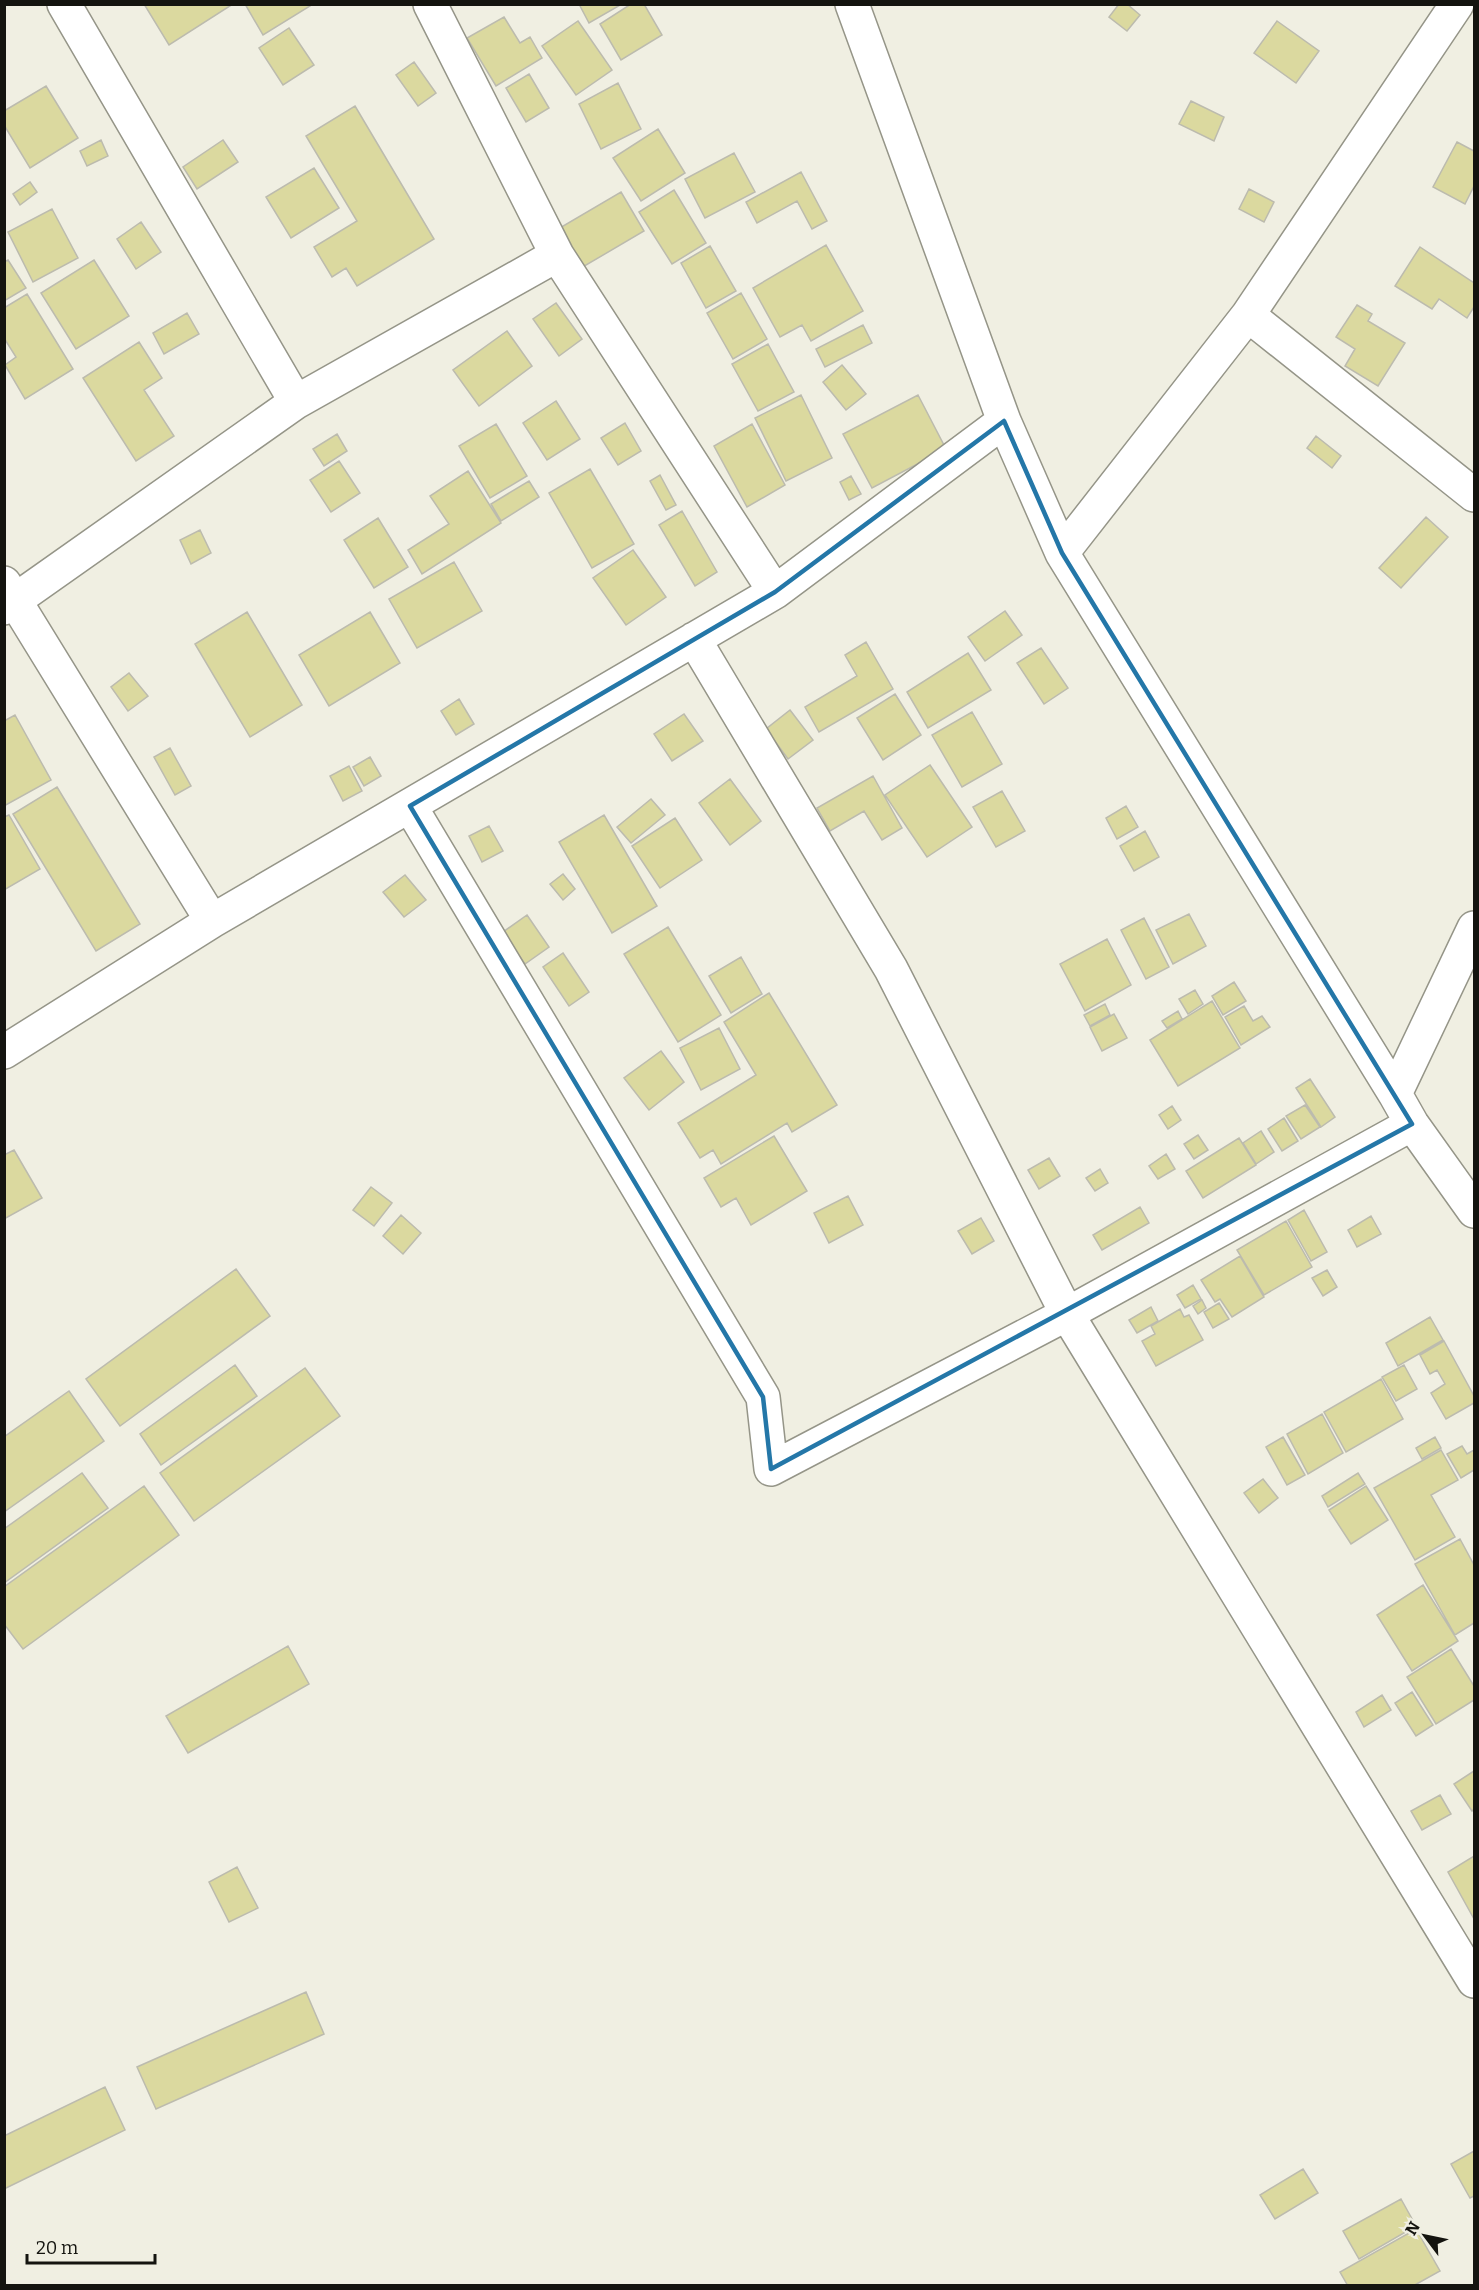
<svg xmlns="http://www.w3.org/2000/svg" width="1479" height="2290" font-family="Bitter,serif">
  <style>
    .building { fill: #dbd99f; stroke: #bcbbae; stroke-width: 1.5 }
    .lines { fill: none; stroke-linecap: round; stroke-linejoin: round }
    .minor-casing { stroke: #959588; stroke-width: 36 }
    .minor { stroke: #fff; stroke-width: 33 }
    .marked { fill: none; stroke: #2477a8; stroke-width: 4.5; stroke-linejoin: round }
  </style>
  <rect width="100%" height="100%" fill="#f0efe2"/>
  <path class="building" d="M144,4H233L169,45Z
    M245,4H309L310,6L263,35Z
    M579,4H622L589,23Z
    M631,4H644L662,35L621,60L600,24Z
    M1119,4H1127L1140,15L1127,31L1109,17Z
    M504,17L520,43L530,37L542,58L496,86L467,38Z
    M578,21L612,70L576,95L542,46Z
    M1277,21L1319,51L1296,83L1254,53Z
    M289,28L314,65L283,85L259,48Z
    M414,62L436,93L418,106L396,75Z
    M529,74L549,108L526,122L506,88Z
    M618,83L641,129L601,149L579,104Z
    M46,86L78,138L30,168L4,125V111Z
    M1191,101L1224,117L1214,141L1179,124Z
    M355,106L434,239L357,286L346,268L332,277L314,247L357,221L306,136Z
    M658,129L685,173L641,201L613,158Z
    M101,140L108,156L87,166L80,151Z
    M223,140L238,162L197,189L183,167Z
    M1457,142L1474,151V186L1465,204L1433,187Z
    M734,153L755,192L705,218L685,179Z
    M314,168L339,208L291,238L266,197Z
    M801,172L827,221L812,229L797,201L757,223L746,202Z
    M30,182L37,192L20,205L13,194Z
    M1249,189L1274,202L1264,222L1239,209Z
    M674,190L706,243L672,264L639,212Z
    M621,192L644,231L581,268L558,229Z
    M52,209L78,258L33,282L8,232Z
    M141,222L161,252L136,269L117,239Z
    M826,245L863,311L811,341L802,325L780,337L753,288Z
    M710,246L736,291L706,308L681,263Z
    M1420,247L1474,283V307L1467,318L1439,299L1432,309L1395,286Z
    M8,260L26,288L4,301V262Z
    M94,260L129,316L76,349L41,293Z
    M741,293L767,339L733,359L707,313Z
    M27,294L73,369L25,399L5,365L16,357L4,338V308Z
    M556,303L582,339L559,356L533,319Z
    M1357,305L1372,314L1368,321L1405,343L1378,386L1345,366L1355,349L1336,337Z
    M187,313L199,334L164,354L153,333Z
    M863,325L872,343L825,367L816,349Z
    M507,331L532,366L479,406L453,370Z
    M139,342L162,378L144,390L174,436L136,461L83,378Z
    M768,344L794,392L758,411L732,364Z
    M842,365L866,394L846,410L823,382Z
    M801,395L832,458L786,481L755,418Z
    M918,395L946,449L872,488L843,434Z
    M556,401L580,439L547,460L523,423Z
    M625,423L641,451L618,465L601,438Z
    M496,424L527,476L490,498L459,446Z
    M752,424L785,485L747,507L714,446Z
    M337,434L347,451L324,466L313,449Z
    M1316,436L1341,456L1332,468L1307,448Z
    M339,461L360,493L331,512L310,480Z
    M590,469L634,544L592,568L549,493Z
    M468,471L501,523L422,574L408,550L449,524L430,496Z
    M660,475L676,505L666,510L650,481Z
    M851,476L861,494L849,500L840,482Z
    M529,481L539,497L501,521L491,504Z
    M682,511L717,572L695,586L659,525Z
    M1426,517L1448,537L1401,588L1379,568Z
    M378,518L408,567L374,588L344,540Z
    M200,530L211,553L191,564L180,540Z
    M633,550L666,597L626,625L593,578Z
    M454,562L482,611L417,648L389,599Z
    M1005,611L1022,635L985,661L968,637Z
    M247,612L302,705L250,737L195,644Z
    M370,612L400,663L329,706L299,655Z
    M866,642L893,689L819,732L805,707L857,676L845,655Z
    M1041,648L1068,688L1044,704L1017,663Z
    M968,653L991,690L928,728L907,692Z
    M129,673L148,696L128,711L111,687Z
    M895,694L921,735L883,760L857,718Z
    M459,699L474,724L456,735L441,711Z
    M790,710L813,740L788,759L766,729Z
    M972,712L1002,764L962,787L932,735Z
    M684,714L703,741L672,761L654,734Z
    M15,715L51,780L4,806V721Z
    M170,748L191,786L175,795L154,757Z
    M370,757L381,776L364,786L353,767Z
    M930,765L972,827L927,857L885,795Z
    M349,766L362,791L343,801L330,776Z
    M873,776L902,828L882,840L864,811L830,831L817,808Z
    M730,779L761,821L730,845L699,803Z
    M57,787L140,924L96,951L13,814Z
    M1002,791L1025,831L996,847L973,807Z
    M651,799L665,815L631,843L617,827Z
    M1126,806L1138,827L1117,839L1106,818Z
    M9,815L40,869L4,890V817Z
    M604,815L657,906L612,933L559,842Z
    M675,818L702,860L660,888L632,846Z
    M489,826L503,851L482,862L469,836Z
    M1145,831L1159,857L1134,871L1120,846Z
    M563,874L575,889L563,900L550,884Z
    M405,875L426,900L404,917L383,892Z
    M1189,914L1206,946L1173,964L1156,930Z
    M527,915L549,947L525,964L503,932Z
    M1144,918L1169,967L1146,979L1121,930Z
    M668,927L721,1015L678,1042L624,954Z
    M1107,939L1131,985L1085,1011L1060,964Z
    M563,953L589,992L569,1006L543,967Z
    M741,957L762,994L731,1013L709,976Z
    M1234,982L1246,1001L1223,1015L1212,996Z
    M1195,990L1203,1004L1188,1014L1179,999Z
    M769,993L837,1105L792,1132L787,1123L721,1164L713,1150L700,1158L678,1123L756,1075L724,1022Z
    M1212,1001L1240,1048L1178,1086L1150,1040Z
    M1105,1004L1110,1015L1090,1026L1084,1015Z
    M1244,1006L1253,1021L1262,1016L1270,1027L1241,1045L1225,1017Z
    M1178,1011L1182,1019L1167,1028L1162,1021Z
    M1114,1014L1127,1038L1102,1051L1090,1027Z
    M719,1028L740,1069L701,1090L680,1048Z
    M661,1051L684,1082L649,1110L624,1078Z
    M1310,1079L1335,1117L1321,1127L1296,1088Z
    M1305,1105L1320,1127L1301,1139L1286,1116Z
    M1172,1106L1181,1120L1168,1129L1159,1115Z
    M1284,1118L1298,1141L1282,1151L1268,1129Z
    M1261,1131L1274,1152L1256,1164L1243,1143Z
    M1198,1135L1208,1150L1194,1159L1184,1144Z
    M774,1136L807,1191L751,1225L736,1198L721,1207L704,1178Z
    M1239,1138L1256,1165L1203,1198L1186,1171Z
    M14,1150L42,1198L4,1219V1155Z
    M1166,1154L1175,1169L1158,1179L1149,1166Z
    M1049,1158L1060,1176L1039,1189L1028,1170Z
    M1100,1169L1108,1183L1095,1191L1086,1178Z
    M371,1187L392,1203L374,1226L353,1210Z
    M848,1196L863,1225L829,1243L814,1213Z
    M1140,1207L1149,1223L1102,1250L1093,1235Z
    M1304,1210L1327,1252L1311,1261L1288,1220Z
    M401,1215L421,1233L403,1254L383,1236Z
    M1371,1216L1381,1234L1357,1247L1348,1230Z
    M981,1218L994,1241L972,1254L958,1231Z
    M1286,1221L1312,1267L1264,1295L1237,1250Z
    M1240,1256L1264,1297L1232,1317L1220,1299L1215,1302L1201,1280Z
    M236,1269L270,1316L120,1426L86,1379Z
    M1327,1270L1337,1287L1323,1296L1312,1278Z
    M1193,1285L1201,1299L1185,1308L1177,1295Z
    M1202,1300L1206,1308L1198,1314L1193,1306Z
    M1219,1303L1229,1319L1213,1328L1204,1312Z
    M1151,1307L1158,1321L1137,1333L1129,1320Z
    M1180,1309L1184,1317L1189,1315L1203,1340L1156,1366L1142,1341L1155,1334L1151,1326Z
    M1430,1317L1443,1340L1398,1366L1386,1343Z
    M1444,1341L1474,1396V1403L1446,1419L1431,1393L1445,1384L1437,1370L1430,1374L1420,1355Z
    M235,1365L257,1396L161,1465L140,1434Z
    M1404,1365L1417,1389L1396,1401L1382,1377Z
    M305,1368L340,1416L194,1521L160,1473Z
    M1381,1379L1403,1419L1346,1452L1324,1412Z
    M69,1391L104,1441L4,1512V1437Z
    M1322,1414L1343,1453L1308,1474L1287,1434Z
    M1283,1437L1305,1475L1287,1485L1266,1447Z
    M1435,1437L1441,1448L1422,1459L1416,1448Z
    M1462,1446L1467,1454L1474,1450V1470L1461,1478L1447,1454Z
    M1441,1450L1458,1480L1431,1495L1455,1537L1415,1560L1374,1488Z
    M82,1473L108,1508L4,1583V1529Z
    M1358,1473L1365,1484L1328,1507L1322,1496Z
    M1263,1479L1278,1498L1259,1513L1244,1493Z
    M144,1486L179,1535L23,1649L4,1624V1587Z
    M1366,1486L1388,1520L1351,1544L1329,1510Z
    M1460,1539L1474,1565V1623L1455,1635L1415,1564Z
    M1423,1585L1458,1641L1412,1671L1377,1615Z
    M288,1646L309,1684L188,1753L166,1716Z
    M1451,1649L1474,1686V1700L1436,1724L1407,1677Z
    M1412,1692L1433,1725L1416,1736L1395,1703Z
    M1382,1695L1391,1710L1364,1727L1356,1712Z
    M1474,1771V1809L1472,1811L1454,1784Z
    M1440,1795L1451,1814L1422,1830L1411,1811Z
    M1474,1856V1919L1448,1872Z
    M237,1867L258,1908L229,1922L209,1882Z
    M306,1992L324,2034L156,2109L137,2067Z
    M105,2087L125,2130L4,2189V2136Z
    M1474,2151V2196L1470,2198L1451,2164Z
    M1303,2169L1318,2193L1275,2219L1260,2195Z
    M1401,2199L1416,2226L1359,2259L1343,2231Z
    M1416,2229L1440,2271L1413,2286H1348L1340,2272Z"/>
  <g class="lines">
    <g class="minor-casing">
      <path id="minor" d="M64,4L296,402
        M430,4L557,255L775,592
        M852,4L1004,421L1062,553L1395,1094L1412,1124L1474,1211
        M1248,315L1474,495
        M1062,553L1248,315L1457,4
        M4,583L212,921
        M4,608L296,402L557,255
        M694,639L891,969L1067,1314L1474,1981
        M410,806L763,1397L771,1469L1067,1314L1412,1124
        M4,1052L212,921L775,592L1004,421
        M1395,1094L1474,928"/>
    </g>
    <use href="#minor" class="minor"/>
  </g>
  <path class="marked" d="M1004,421L1062,553L1412,1124L771,1469L763,1397L410,806L775,592Z"/>
  <rect width="1479" height="2290" fill="none" stroke="#14140f" stroke-width="12"/>
  <g transform="translate(1425 2236) rotate(302)" stroke="#f0efe2" stroke-width="4.5" paint-order="stroke">
  <path d="M0-4.5L10 22L0 15L-10 22Z" fill="#14140f"/>
  <text y="-9" font-size="16" font-weight="bold" text-anchor="middle" fill="#14140f">N</text>
  </g>
  <path d="M27 2254v9h128v-9" fill="none" stroke="#14140f" stroke-width="3"/>
  <text x="36" y="2254" font-size="18" fill="#14140f" stroke="#f0efe2" stroke-width="4.5" paint-order="stroke">20 m</text>
</svg>
